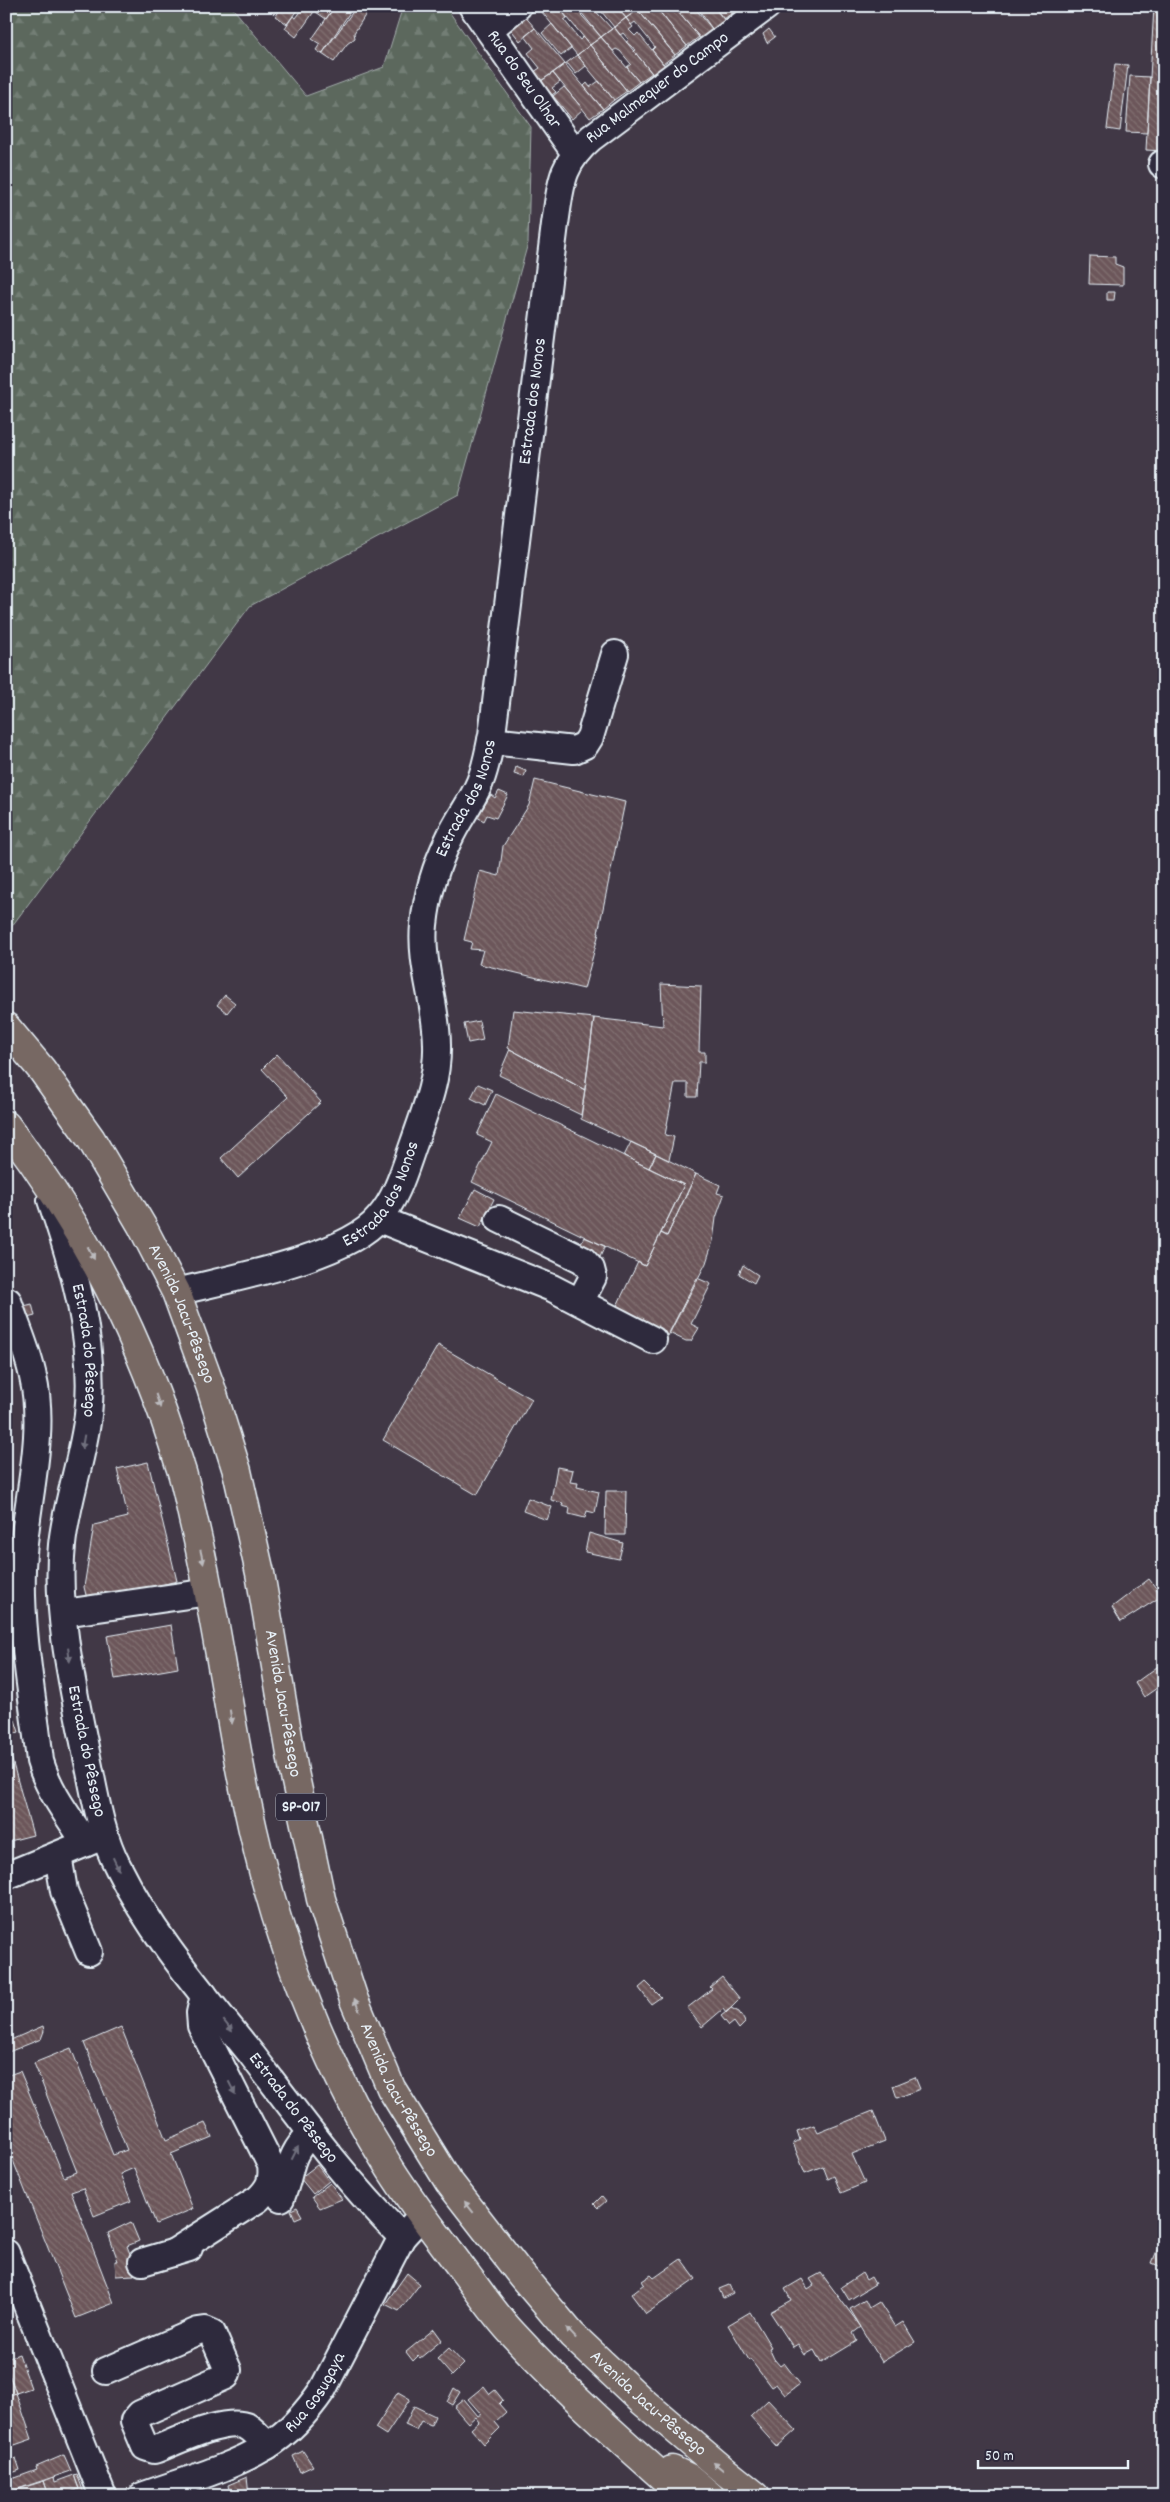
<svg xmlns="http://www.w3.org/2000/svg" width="1170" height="2502" font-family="Dekko,sans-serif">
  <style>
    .forest { fill: url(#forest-firs); stroke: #a2acaa }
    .building { fill: url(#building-back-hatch); stroke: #e8f1f8 }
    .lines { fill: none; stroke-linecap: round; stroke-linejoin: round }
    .minor-casing { stroke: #e8f1f8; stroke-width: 30 }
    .highway-casing { stroke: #e8f1f8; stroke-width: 31 }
    .minor { stroke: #2f2a3d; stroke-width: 26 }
    .highway { stroke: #776864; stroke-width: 28 }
    .oneway { fill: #bbbabd }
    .oneway2 { fill: #70707e }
    .labels { text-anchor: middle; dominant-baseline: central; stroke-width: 5; stroke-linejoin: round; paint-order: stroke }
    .shield { fill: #2f2a3d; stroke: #b0b5c0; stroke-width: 1 }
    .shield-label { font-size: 16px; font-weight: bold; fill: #e8f1f8 }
    .street-label { font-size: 18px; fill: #e8f1f8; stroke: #2f2a3d }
  </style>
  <defs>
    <pattern id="forest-firs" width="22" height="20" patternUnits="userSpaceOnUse" patternTransform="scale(1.25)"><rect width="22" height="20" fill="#5b685d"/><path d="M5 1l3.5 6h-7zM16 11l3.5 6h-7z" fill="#737e75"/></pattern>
    <pattern id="building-back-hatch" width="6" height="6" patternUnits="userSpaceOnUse" patternTransform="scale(1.25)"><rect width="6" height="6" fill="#6c575a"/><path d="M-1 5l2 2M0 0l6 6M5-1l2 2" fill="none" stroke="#817072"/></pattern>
  </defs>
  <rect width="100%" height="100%" fill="#413846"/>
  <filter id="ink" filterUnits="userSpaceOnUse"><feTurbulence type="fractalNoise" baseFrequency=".02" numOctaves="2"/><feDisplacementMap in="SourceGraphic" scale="10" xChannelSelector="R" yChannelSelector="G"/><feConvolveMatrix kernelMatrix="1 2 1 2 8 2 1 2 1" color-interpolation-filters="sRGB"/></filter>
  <g filter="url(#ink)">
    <path class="forest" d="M6,6H231L306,96L384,67L403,6H445L531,127L528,243L458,495L250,606L6,934Z"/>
    <path class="building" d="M265,6H280L274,14Z
      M282,6H300L287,24L276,16Z
      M305,6H318L296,37L285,28L293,16L296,18Z
      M321,6H335L326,19L316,12Z
      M335,6H354L322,54L316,50L320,44L312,39Z
      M357,6H365L369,9L354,33L355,38L347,44L334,62L322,54Z
      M537,6H558L567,18L564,20L580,40L583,37L590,45L577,55Z
      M558,6H573L601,37L590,45Z
      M576,6H591L612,29L601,37Z
      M597,6H612L616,11L618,9L626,18L614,27Z
      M616,6H635L638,10L626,18Z
      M642,6H655L687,46L675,55L638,10Z
      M655,6H673L699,37L687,46Z
      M673,6H693L713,30L701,39Z
      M696,6H713L725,21L713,30Z
      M713,6H733L736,10L724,19Z
      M1154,6H1164V151L1146,150Z
      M638,10L675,55L663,64L652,50L655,47L635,22L631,25L626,18Z
      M523,14L535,28L520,41L509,27Z
      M626,18L633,27L629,30L635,36L638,33L666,67L654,76L634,51L636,50L626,42L629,40L623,33L620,35L614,27Z
      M552,24L571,48L561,56L542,33Z
      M614,27L652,73L639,82L627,67L631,64L620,51L616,49L613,51L601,37Z
      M535,28L565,64L541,81L534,72L540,68L528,53L534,48L525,36Z
      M769,29L775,37L767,43L763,34Z
      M601,37L639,82L627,91L590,45Z
      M590,45L627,91L614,100L577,55Z
      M577,55L586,66L576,74L568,64H565Z
      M565,64L603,109L590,118L553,73Z
      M1115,64L1128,65L1120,131L1107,129Z
      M553,73L560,82L552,88L556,92L552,95L541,81Z
      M1130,76L1150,77L1147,133L1126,132Z
      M599,81L614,100L603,109L584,86L587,83L590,87Z
      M564,87L583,109L572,119L553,96Z
      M1090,256L1115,257V264L1123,267V285L1089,284Z
      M1107,292H1115L1114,300H1107Z
      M516,767L526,771L524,777L514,774Z
      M535,780L625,802L598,933H599L584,989L479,964L483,950L470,949L472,942L464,940L480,871L499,876L503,846L529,805Z
      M499,791L508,795L496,818L487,815L484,821L477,817L491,795L495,798Z
      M661,984L701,986L699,1052H705V1062H699L697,1097H688V1083H675L665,1135L674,1137L669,1160L581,1119L594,1018L663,1026Z
      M225,995L235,1003L227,1013L217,1005Z
      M513,1010L594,1018L585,1090L508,1048Z
      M479,1021L483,1040L468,1043L464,1024Z
      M510,1049L585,1090L581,1115L499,1075Z
      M277,1054L321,1102L238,1178L221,1158L288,1097L262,1069Z
      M478,1084L492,1090L485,1105L471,1098Z
      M496,1094L684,1185L645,1266L472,1182L492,1142L477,1135Z
      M631,1142L656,1154L649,1168L624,1156Z
      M656,1154L696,1174L667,1236L661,1233L684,1185L649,1168Z
      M696,1174L720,1185L717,1193L724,1195L716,1218L713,1241L706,1263L668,1336L615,1310L638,1262L645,1266L661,1233L667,1236Z
      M475,1189L494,1199L480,1227L460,1218Z
      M584,1237L605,1246L600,1257L579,1247Z
      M743,1265L758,1275L754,1283L739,1274Z
      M697,1278L711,1284L691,1324L699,1328L691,1341H686L669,1333Z
      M32,1304L35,1316L23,1319L20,1307Z
      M6,1326L17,1353L6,1357Z
      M438,1345L532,1399L477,1495L383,1440Z
      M148,1462L177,1581L88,1603L84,1587L94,1525L128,1517L117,1469Z
      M557,1467L573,1470L570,1482L578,1483L577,1487L599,1492L595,1513L587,1511L585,1518L569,1514L570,1508L562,1506L563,1503L551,1500Z
      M606,1491H626L625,1535H605Z
      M528,1498L552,1507L547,1520L523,1511Z
      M589,1533L623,1543L619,1559L585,1552Z
      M1149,1579L1162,1596L1121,1622L1112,1607Z
      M171,1625L178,1668L115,1679L107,1636Z
      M1164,1662V1683L1144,1697L1135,1683Z
      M15,1720L19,1732L6,1736V1739V1723Z
      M6,1739L33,1835L6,1842Z
      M722,1977L740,1999L726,2013L723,2009L702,2027L687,2008L712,1989L710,1987Z
      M646,1982L661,1997L651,2004L639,1988Z
      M731,2008L739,2012L744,2020L745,2023L739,2029L734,2022L729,2026L721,2016Z
      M43,2026L44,2031L41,2039L6,2053V2042Z
      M121,2027L166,2140L205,2123L212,2137L171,2154L193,2209L156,2224L134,2168L120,2174L131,2201L94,2216L83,2188L71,2192L114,2303L76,2318L6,2143V2076L20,2071L64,2177L77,2172L34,2063L71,2048L113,2155L127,2150L84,2043Z
      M915,2077L920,2089L897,2098L893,2086Z
      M873,2111L885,2141L852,2154L865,2183L841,2193L834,2176L828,2179L823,2166L805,2173L793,2143L800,2140L797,2131L814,2125L818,2133Z
      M317,2165L329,2181L313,2194L300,2178Z
      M330,2183L342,2199L320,2208L312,2197Z
      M602,2196L606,2201L598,2208L594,2204Z
      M297,2207L302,2216L295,2219L291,2210Z
      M131,2222L139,2241L127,2246L132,2259L133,2258L134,2275L116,2276L115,2261H118L108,2233Z
      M1164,2233V2268L1152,2263Z
      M681,2259L696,2279L646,2314L631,2294L644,2284L642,2281L651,2275L654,2278Z
      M407,2273L420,2284L399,2311L385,2304Z
      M821,2273L861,2327L853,2333L857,2341L821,2363L814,2350L805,2355L798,2344L793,2347L770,2312L791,2300L785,2289L802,2279L808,2289L814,2285L810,2279Z
      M862,2273L866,2280L871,2277L875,2284L849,2300L841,2287Z
      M729,2285L733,2293L723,2298L719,2289Z
      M865,2300L869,2308L879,2302L895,2327L903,2322L915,2342L882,2362L850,2309Z
      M750,2312L771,2347L769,2348L774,2359L780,2366L784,2363L800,2384L785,2395L776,2384L771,2387L750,2359L749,2360L728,2325Z
      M434,2329L442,2340L420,2358L418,2356L413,2361L406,2352Z
      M449,2348L464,2364L452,2376L437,2359Z
      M19,2354L31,2388L16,2393L6,2366V2359Z
      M6,2366L16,2393L6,2396Z
      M484,2386L490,2394L495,2390L503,2400L499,2404L506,2412L495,2422L500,2428L484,2444L471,2429L479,2422L475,2417L468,2423L454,2407L464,2399L478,2416L481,2414L468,2399Z
      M454,2388L460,2392L452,2405L447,2402Z
      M398,2392L410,2399L386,2435L375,2428Z
      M16,2393L32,2439L6,2448V2396Z
      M768,2400L796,2430L777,2447L750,2417Z
      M414,2406L435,2416L431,2425L421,2421L416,2430L405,2425Z
      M303,2451L313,2466L300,2472L293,2456Z
      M64,2455L71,2471L6,2493V2478L14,2476L15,2478L37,2470L36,2467Z
      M16,2458L20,2470L6,2475V2462Z
      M77,2474L85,2496H59L79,2489L74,2475Z
      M74,2475L79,2489L59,2496H49L44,2481L54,2477L55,2482Z
      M247,2477L249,2496H230L228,2485Z
      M44,2481L49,2496L6,2494V2493Z
      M306,2490L307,2496H279Z"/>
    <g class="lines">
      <g class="minor-casing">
        <g id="minor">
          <path id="s1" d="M472,6L575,153"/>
          <path d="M490,29L518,6"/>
          <path d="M1162,164L1164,165"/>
          <path d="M491,741L574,750L585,745L590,737L615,654"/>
          <path id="s2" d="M51,1200C74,1267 96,1343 88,1415C83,1458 66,1503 62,1545C55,1611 74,1692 87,1757C95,1794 100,1833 118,1867C152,1936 204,1995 252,2055C300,2118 346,2181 402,2237"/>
          <path d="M379,1219L552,1288L653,1340"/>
          <path d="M499,1219L583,1260L591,1269L593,1277L580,1302"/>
          <path id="s3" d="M176,1292C228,1279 346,1258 379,1218C397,1198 405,1168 414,1143C425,1111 438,1080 437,1045C437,1005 420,965 424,925C427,896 436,865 449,839C458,819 472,802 480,782C486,767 489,751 492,735L555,224C561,185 560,165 591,138L767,6"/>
          <path d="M8,1301C16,1326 28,1351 33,1377C47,1437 24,1507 22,1569C20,1632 33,1698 40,1761C49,1792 68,1816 86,1843"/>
          <path d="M64,1613L209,1592"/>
          <path d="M58,1855L64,1891L89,1952"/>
          <path d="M6,1876L101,1837"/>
          <path d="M281,2198C293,2169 286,2158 311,2133"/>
          <path d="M6,2253L103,2496"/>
          <path d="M173,2253L258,2199C269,2188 273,2181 271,2165L201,2026L200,2013L204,1995"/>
          <path d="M142,2262L189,2248"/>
          <path d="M106,2371L198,2331L205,2330L212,2333L228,2370L226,2376L140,2414L134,2421L145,2447L154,2450C176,2442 226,2416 248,2427C256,2432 261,2439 267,2446"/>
          <path id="s4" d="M142,2496C183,2481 229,2469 267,2446C290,2432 308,2411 323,2389L402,2237L414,2224"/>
        </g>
      </g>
      <g class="highway-casing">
        <g id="highway">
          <path id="s5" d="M6,1027L42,1070L91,1139L142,1226L176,1292L211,1388L237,1471L260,1573L294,1772L321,1899L354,2000L391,2088L449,2182L522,2276L572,2335L641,2400L721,2468L756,2496"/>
          <path d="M6,1125C86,1231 142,1339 180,1466C187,1486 190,1507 195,1527C222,1642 233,1760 264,1874C292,1977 334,2080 391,2170C412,2203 436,2234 460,2266C477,2288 493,2313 513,2334C566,2392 625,2444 684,2496"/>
          <path d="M672,2470L689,2478L710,2496"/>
        </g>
      </g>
      <use href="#minor" class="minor"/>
      <use href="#highway" class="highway"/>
    </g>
    <defs><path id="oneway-solid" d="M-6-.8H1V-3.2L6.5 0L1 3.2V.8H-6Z" transform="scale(1.25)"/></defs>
    <g class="oneway">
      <use href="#oneway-solid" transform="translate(91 1253) rotate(62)"/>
      <use href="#oneway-solid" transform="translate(158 1401) rotate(71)"/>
      <use href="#oneway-solid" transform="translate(202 1557) rotate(77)"/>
      <use href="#oneway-solid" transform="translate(231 1717) rotate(81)"/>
      <use href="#oneway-solid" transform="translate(357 2005) rotate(-112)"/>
      <use href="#oneway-solid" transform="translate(469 2207) rotate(-128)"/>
      <use href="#oneway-solid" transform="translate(571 2333) rotate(-133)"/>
      <use href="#oneway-solid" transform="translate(718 2466) rotate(-140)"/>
    </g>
    <g class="oneway2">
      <use href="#oneway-solid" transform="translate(83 1442) rotate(100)"/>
      <use href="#oneway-solid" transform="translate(69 1655) rotate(83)"/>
      <use href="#oneway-solid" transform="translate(116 1864) rotate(65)"/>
      <use href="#oneway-solid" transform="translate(228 2026) rotate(52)"/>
      <use href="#oneway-solid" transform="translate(232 2088) rotate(63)"/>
      <use href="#oneway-solid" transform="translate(295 2153) rotate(-63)"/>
    </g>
  </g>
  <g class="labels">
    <rect class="shield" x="276" y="1793.5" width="50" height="27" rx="4"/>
    <g class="shield-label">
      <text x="301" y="1807">SP-017</text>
    </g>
    <g class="street-label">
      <text stroke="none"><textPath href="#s1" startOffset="90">Rua do Seu Olhar</textPath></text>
      <text stroke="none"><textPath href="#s3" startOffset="1422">Rua Malmequer do Campo</textPath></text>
      <text stroke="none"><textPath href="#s3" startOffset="1064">Estrada dos Nonos</textPath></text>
      <text stroke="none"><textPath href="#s3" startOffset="659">Estrada dos Nonos</textPath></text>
      <text stroke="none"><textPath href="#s3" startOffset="239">Estrada dos Nonos</textPath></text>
      <text stroke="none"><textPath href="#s5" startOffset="338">Avenida Jacu-Pêssego</textPath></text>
      <text stroke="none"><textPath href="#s2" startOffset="155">Estrada do Pêssego</textPath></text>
      <text stroke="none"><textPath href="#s5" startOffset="742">Avenida Jacu-Pêssego</textPath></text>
      <text stroke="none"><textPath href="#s2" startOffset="561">Estrada do Pêssego</textPath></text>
      <text stroke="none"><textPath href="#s5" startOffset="1148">Avenida Jacu-Pêssego</textPath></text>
      <text stroke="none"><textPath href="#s2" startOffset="980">Estrada do Pêssego</textPath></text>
      <text stroke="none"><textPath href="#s4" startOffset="208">Rua Gosugaya</textPath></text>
      <text stroke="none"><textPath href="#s5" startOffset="1552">Avenida Jacu-Pêssego</textPath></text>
    </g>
  </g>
  <rect width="1170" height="2502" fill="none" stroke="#2f2a3d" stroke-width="25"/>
  <rect x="12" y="12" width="1145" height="2477" fill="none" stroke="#e8f1f8" stroke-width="2" filter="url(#ink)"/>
  <path d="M978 2460v8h150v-8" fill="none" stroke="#e8f1f8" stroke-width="2.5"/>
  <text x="985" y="2460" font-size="15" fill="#e8f1f8" stroke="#2f2a3d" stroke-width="4" paint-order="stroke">50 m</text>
</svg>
